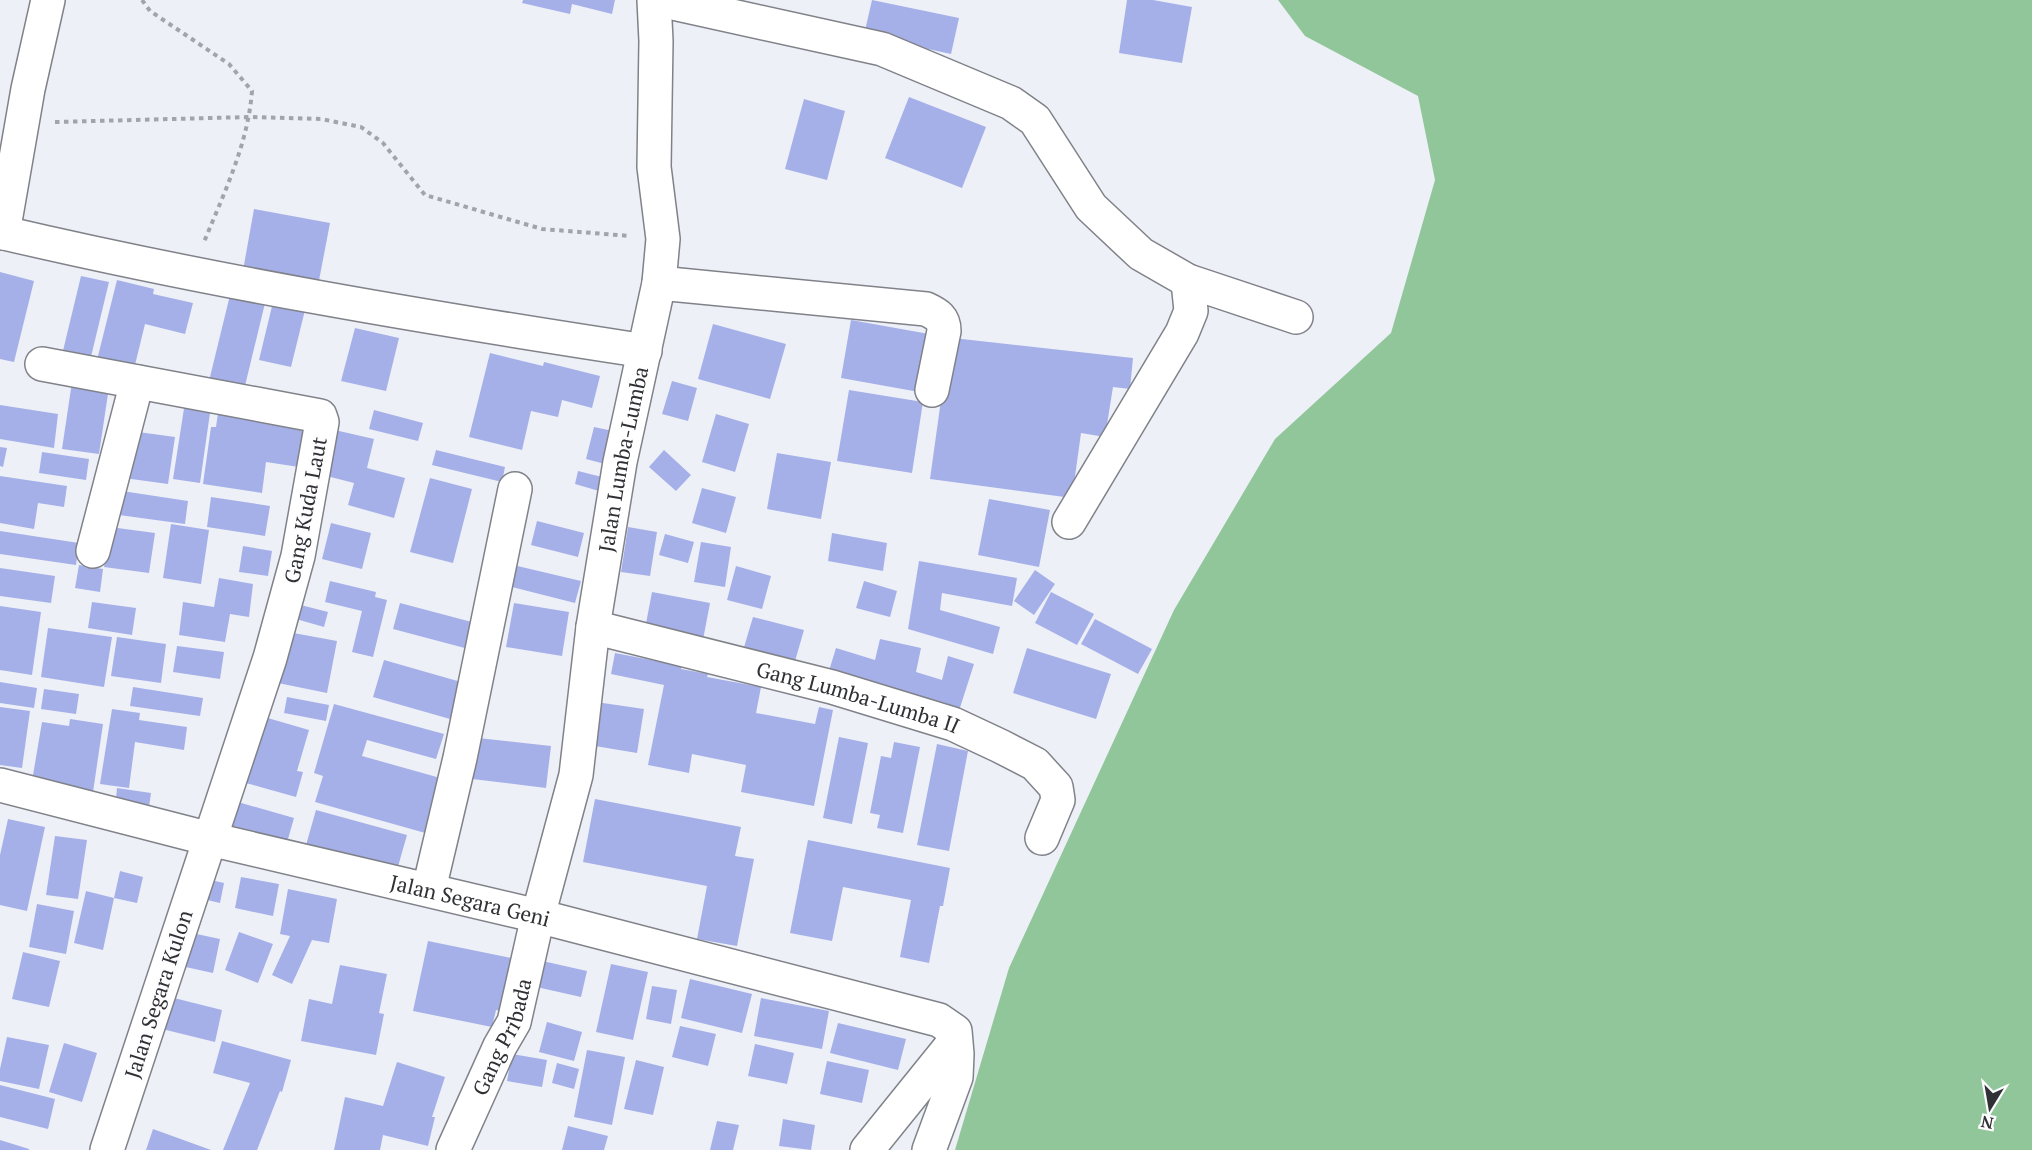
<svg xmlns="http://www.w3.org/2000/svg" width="2032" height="1150" font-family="'PT Serif',serif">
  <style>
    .water { fill: #90c69a }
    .building { fill: #a5b0e9 }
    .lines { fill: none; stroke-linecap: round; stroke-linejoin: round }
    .minor-casing { stroke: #808289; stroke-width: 36 }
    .path { stroke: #a2a4a9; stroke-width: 4; stroke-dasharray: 4.5 4.5; stroke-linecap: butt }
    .minor { stroke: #fff; stroke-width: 33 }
    .labels { text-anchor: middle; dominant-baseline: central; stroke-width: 5; stroke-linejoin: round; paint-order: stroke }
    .street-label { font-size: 21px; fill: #303134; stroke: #fdfdff }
  </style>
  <rect width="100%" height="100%" fill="#eef0f7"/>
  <path class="water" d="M1278,0H2032V1150H955L1009,968L1174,610L1275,439L1391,333L1435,180L1418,96L1305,36Z"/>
  <path class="building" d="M523,0H615L612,14L572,4L570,14L522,3Z
    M872,0L959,18L951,54L864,35Z
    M1127,0H1153L1192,7L1182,63L1119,53Z
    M909,97L986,127L962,188L885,158Z
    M804,99L845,111L827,180L785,169Z
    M254,209L330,223L317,291L242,276Z
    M0,272L34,281L14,362L0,359Z
    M81,276L109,282L89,365L61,359Z
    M117,280L154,289L153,294L193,303L185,334L145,324L133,373L96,364Z
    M231,291L266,299L244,390L209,381Z
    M273,302L305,310L291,367L259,360Z
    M851,320L929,334L919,392L841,378Z
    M713,324L786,344L770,399L698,379Z
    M355,328L399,338L386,391L341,381Z
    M953,338L1133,358L1130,389L1113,387L1105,437L1081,433L1072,498L930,479L946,364Z
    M490,353L543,366L544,362L600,376L592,408L562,400L558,417L531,411L522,450L469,437Z
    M672,381L697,388L688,421L662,414Z
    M72,382L109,387L99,454L62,449Z
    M849,390L923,402L912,473L837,461Z
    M185,402L211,406L200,483L173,479Z
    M0,405L58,414L54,448L0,439Z
    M374,410L423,423L418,441L369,429Z
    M218,413L305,426L299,467L266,462L262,493L203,484L211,427H216Z
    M716,414L749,424L735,472L702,462Z
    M594,427L613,431L605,464L586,459Z
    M326,428L374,439L367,468L405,478L394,518L348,505L354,483L315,473Z
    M131,431L175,437L168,484L124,478Z
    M0,447L7,448L3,467L0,466Z
    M436,450L505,467L502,482L432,465Z
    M664,450L691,475L676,491L649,467Z
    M42,452L89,459L86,480L39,473Z
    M777,453L831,462L821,519L767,509Z
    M578,471L602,477L599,491L575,484Z
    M0,476L67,486L64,507L38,503L34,529L0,523Z
    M430,478L472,489L453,563L410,552Z
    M702,488L736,497L726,533L692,523Z
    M122,491L188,501L185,524L119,515Z
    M211,497L270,506L265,536L207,527Z
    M989,499L1050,510L1039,567L978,555Z
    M537,521L584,533L578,557L531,545Z
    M331,523L371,533L362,569L322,559Z
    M171,524L209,530L201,584L163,578Z
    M110,527L155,533L149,573L104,567Z
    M628,527L657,532L650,576L621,572Z
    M0,531L79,543L76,565L0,554Z
    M832,533L887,543L883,571L828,561Z
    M665,534L694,542L688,563L659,555Z
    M701,542L731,547L725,587L694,582Z
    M243,546L272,551L268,576L239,572Z
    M919,561L1017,578L1012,606L942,593L940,610L1000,627L993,654L908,629Z
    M509,564L581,581L575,603L504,585Z
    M79,565L103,569L100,592L75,588Z
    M736,566L771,576L762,609L727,600Z
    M0,568L55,576L51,603L0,596Z
    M1035,570L1055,584L1034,615L1014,601Z
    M219,578L253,584L249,617L230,614L225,642L179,635L183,602L214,607Z
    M330,581L376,592L375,597L387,600L373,657L352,652L362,611L325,602Z
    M864,581L897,591L890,617L856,608Z
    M652,592L710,603L702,645L644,634Z
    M1051,592L1094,614L1077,645L1035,623Z
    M92,602L136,608L132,635L88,628Z
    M293,603L328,612L324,627L289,617Z
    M400,603L483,625L476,651L393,629Z
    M514,603L569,612L562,656L506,647Z
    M0,606L41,612L32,675L0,670Z
    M753,617L804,630L793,668L742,654Z
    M1095,619L1152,649L1138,674L1081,644Z
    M48,628L112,637L104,687L41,677Z
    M288,632L337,641L327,693L278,683Z
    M117,637L166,644L161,683L111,676Z
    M880,639L921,648L916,672L942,680L948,656L974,664L956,720L828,674L836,648L875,660Z
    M177,646L224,652L220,679L173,672Z
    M1027,648L1111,674L1096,719L1013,693Z
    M615,653L682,666L681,669L708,674L707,677L761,687L756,713L815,724L819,707L833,710L814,806L741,792L746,765L692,754L689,773L648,765L664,685L611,674Z
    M384,660L468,684L457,721L373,697Z
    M0,682L37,688L34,708L0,703Z
    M133,687L203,698L200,716L130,706Z
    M44,689L79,694L76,714L41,709Z
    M287,697L329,705L326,721L284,713Z
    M596,702L644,709L637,753L589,745Z
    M334,704L444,734L436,759L367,740L362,756L451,781L436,836L315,802L323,776L314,773Z
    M0,707L30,711L22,768L0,765Z
    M112,709L140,713L139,720L187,727L184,750L135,742L129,788L100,784Z
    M254,714L309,730L297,771L303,772L296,797L235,780Z
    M70,719L103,724L92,799L32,781L42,722L69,726Z
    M469,737L551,746L546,788L464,778Z
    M839,737L868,743L852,824L823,818Z
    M894,742L920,747L903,833L877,828L880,815L870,813L881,756L891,758Z
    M937,744L968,751L949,851L917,845Z
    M117,788L151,793L148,814L115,809Z
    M224,798L294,818L284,853L214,834Z
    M595,799L741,827L735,856L754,859L737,946L697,939L707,886L583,862Z
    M316,810L407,835L397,870L306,845Z
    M8,819L45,827L27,911L0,905V855Z
    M55,836L87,840L78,899L46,895Z
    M808,840L950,868L943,906H940L929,963L900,957L911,900L843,887L832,941L790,933Z
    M120,871L143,877L137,903L114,898Z
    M241,877L279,884L273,916L235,908Z
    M206,879L224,883L220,903L203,899Z
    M288,889L337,899L329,943L312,940L292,984L272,975L290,936L280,934Z
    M86,891L114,898L103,950L74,943Z
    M37,904L74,911L66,954L29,947Z
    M187,932L220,939L213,973L181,966Z
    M239,932L273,944L258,983L225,970Z
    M428,941L516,959L506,1012L496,1010L492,1027L413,1011Z
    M23,952L60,961L49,1007L12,999Z
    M538,960L587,971L581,997L532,986Z
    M611,964L648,972L633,1040L596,1032Z
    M340,965L387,974L379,1013L384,1014L376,1055L301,1041L309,999L332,1004Z
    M690,979L752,994L742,1033L681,1018Z
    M652,986L677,990L671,1024L646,1019Z
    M162,995L222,1010L215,1042L154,1027Z
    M761,998L829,1011L822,1049L754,1036Z
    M547,1022L582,1032L574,1061L539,1052Z
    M838,1023L906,1039L898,1070L830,1053Z
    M680,1026L716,1034L708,1066L672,1057Z
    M7,1037L49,1045L39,1089L0,1081V1069Z
    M222,1041L291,1060L282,1092L280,1091L257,1150H223L250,1083L213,1073Z
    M64,1043L97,1053L82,1102L49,1092Z
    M755,1044L794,1053L787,1084L748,1076Z
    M587,1050L625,1057L612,1125L574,1117Z
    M512,1054L547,1060L542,1087L507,1081Z
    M636,1060L664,1067L653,1115L624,1109Z
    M827,1061L869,1070L862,1103L820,1094Z
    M397,1062L445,1077L432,1117H435L428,1146L383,1135L380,1150H334L345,1097L383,1106Z
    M557,1063L579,1069L574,1089L552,1083Z
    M0,1085L55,1099L48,1129L0,1117Z
    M783,1119L815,1125L811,1150L779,1146Z
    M717,1121L739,1125L733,1150H710Z
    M568,1126L608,1136L604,1150H562Z
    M153,1129L211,1150H146Z
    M0,1140L29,1149V1150H0Z"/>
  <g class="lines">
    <g class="minor-casing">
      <g id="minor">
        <path d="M659,0L882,49L1011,103L1035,120L1091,207L1141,254L1188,281L1296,317"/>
        <path d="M0,232C213,282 429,318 645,351"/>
        <path d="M3,233L28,89L48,0"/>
        <path d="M659,283L926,309C937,314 944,318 944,331L932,390"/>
        <path d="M42,364L320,416L322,422L298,556L270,658L107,1150"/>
        <path d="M1069,522L1182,333L1191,311L1188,281"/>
        <path d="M93,551L137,382"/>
        <path id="s1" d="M593,627L832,687L953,724L1000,746L1035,764L1056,787L1058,800L1042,838"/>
        <path id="s2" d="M0,785L210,839L538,916L939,1020L955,1031L957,1054L956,1077L929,1150"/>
        <path d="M429,889L460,758L515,489"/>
        <path id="s3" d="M453,1150L500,1046L514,1022L538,916L576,775L593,627L620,462L659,283L663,239L654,167L656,41L654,0"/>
        <path d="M867,1150L955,1041"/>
      </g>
    </g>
    <path class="path" d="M142,0L150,11L229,64L252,91C248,144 224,193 204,242
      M55,122L250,117L321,119L361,127L383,143L425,195L542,229L630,236"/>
    <use href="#minor" class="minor"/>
  </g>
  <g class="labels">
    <g class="street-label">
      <text stroke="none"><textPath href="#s3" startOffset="716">Jalan Lumba-Lumba</textPath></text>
      <text transform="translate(305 510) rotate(-79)">Gang Kuda Laut</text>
      <text stroke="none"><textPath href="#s1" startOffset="274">Gang Lumba-Lumba II</textPath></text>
      <text stroke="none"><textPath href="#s2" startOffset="484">Jalan Segara Geni</textPath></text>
      <text transform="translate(158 994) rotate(-72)">Jalan Segara Kulon</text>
      <text stroke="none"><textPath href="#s3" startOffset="124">Gang Pribada</textPath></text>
    </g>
  </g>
  <g transform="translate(1990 1108) rotate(191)" stroke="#fdfdff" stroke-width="4.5" paint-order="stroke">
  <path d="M0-4.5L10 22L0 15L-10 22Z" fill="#303134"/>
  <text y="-9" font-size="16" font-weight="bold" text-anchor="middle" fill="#303134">N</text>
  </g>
</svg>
